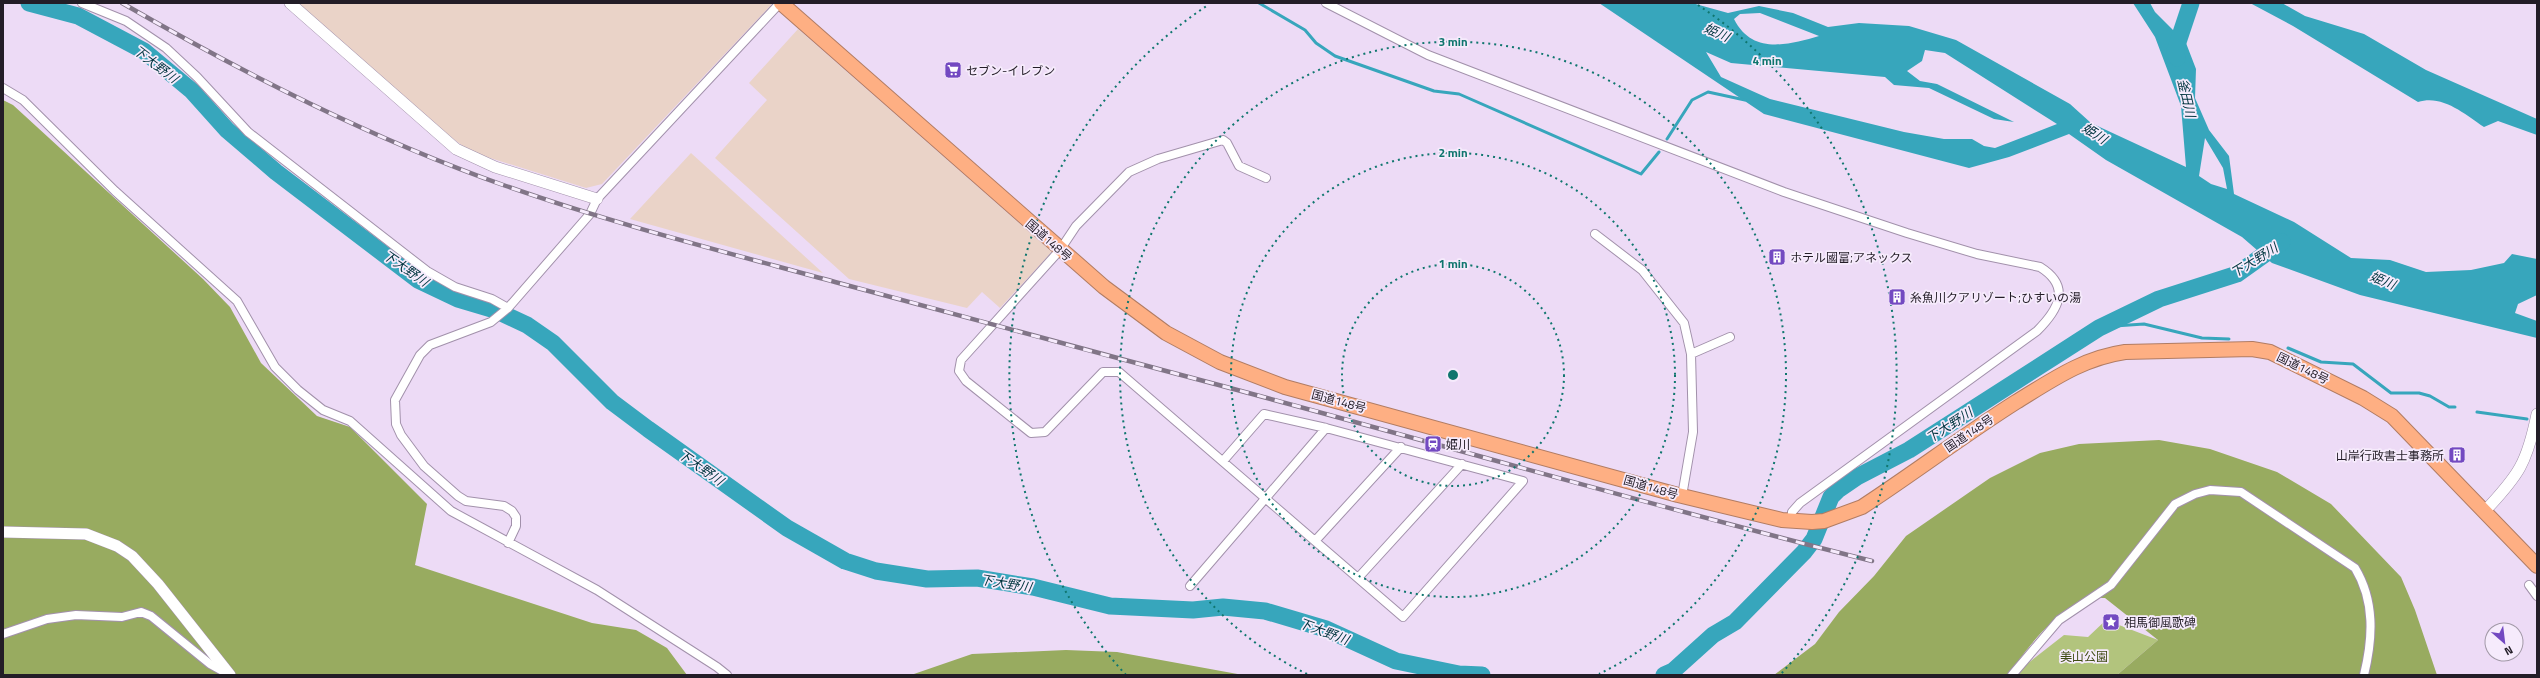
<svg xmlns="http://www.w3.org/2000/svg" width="2540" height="678" font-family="'Titillium Web','Noto Sans JP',sans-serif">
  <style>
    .industrial { fill: #ead3c8 }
    .green { fill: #b2c47d }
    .forest { fill: #98ab60 }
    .water { fill: #37a6bc; fill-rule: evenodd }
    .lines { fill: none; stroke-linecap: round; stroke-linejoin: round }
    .stream { stroke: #37a6bc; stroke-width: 3 }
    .river { stroke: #37a6bc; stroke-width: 17 }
    .street-casing { stroke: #a291ab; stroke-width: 10 }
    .secondary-casing { stroke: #a291ab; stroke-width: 12 }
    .highway-casing { stroke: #b17c63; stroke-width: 16 }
    .street { stroke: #fff; stroke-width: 8 }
    .secondary { stroke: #fff; stroke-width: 11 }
    .highway { stroke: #feaf83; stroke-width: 14 }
    .rail-casing { stroke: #817587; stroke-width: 4.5 }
    .rail { stroke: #f6ebfc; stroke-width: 3; stroke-dasharray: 9; stroke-linecap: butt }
    .ring { fill: none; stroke: #0f766e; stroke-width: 2; stroke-dasharray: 2 4 }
    .labels { text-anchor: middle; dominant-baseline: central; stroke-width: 3.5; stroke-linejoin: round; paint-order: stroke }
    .poi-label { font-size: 12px; fill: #231d27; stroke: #f6ebfc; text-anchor: start }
    .street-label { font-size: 12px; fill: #231d27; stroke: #f6ebfc }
    .park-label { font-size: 12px; fill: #404c15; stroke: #f6ebfc }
    .water-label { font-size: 13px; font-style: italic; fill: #01353f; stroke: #f6ebfc }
    .centre { fill: #0f766e; stroke: #f6ebfc; stroke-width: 2 }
    .ring-label { font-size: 12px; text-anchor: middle; font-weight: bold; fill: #0f766e; stroke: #f6ebfc; stroke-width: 3.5; stroke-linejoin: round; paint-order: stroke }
  </style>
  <rect width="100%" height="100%" fill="#eddbf6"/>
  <path class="industrial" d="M297,3H773L602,184L586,188L471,152L452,138Z
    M798,29L1052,252L1000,308L982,292L967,308L849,279L715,158L767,100L749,83Z
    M691,153L823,273L630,219Z"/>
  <path class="green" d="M2106,620L2158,640L2117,675H2013L2064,635L2088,637Z"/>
  <path class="forest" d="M3,100L13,105L203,279L230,307L261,363L317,416L350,427L427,504L415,565L592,623L636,630L667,648L687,675H3Z
    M2159,440L2210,449L2277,472L2331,504L2401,577L2415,610L2437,675H2117L2158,640L2105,598C2099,598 2091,597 2086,599C2058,609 2024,650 2009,675H1774L1815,644L1839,612L1874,576L1906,536L1990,478L2040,453L2079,444Z
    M1066,650L1117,652L1243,675H911L972,654Z"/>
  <path class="water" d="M1599,3H1692L1728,13L1759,6L1793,13L1828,27L1859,23L1909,26L1956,40L2070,104L2091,123L2186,167L2181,106L2155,37L2133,3H2150L2155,12L2186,43L2196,69L2195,98L2209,130L2229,156L2234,194L2294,222L2351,258L2390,260L2426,272L2471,270L2504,263L2512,254L2537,259V295L2518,304L2515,313L2537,321V338L2360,295L2272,263L2242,237L2106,160L2069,134L2009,157L1969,168L1764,114ZM1760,13L1819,36C1788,45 1752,55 1734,19L1740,14ZM1925,50L1945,53L2057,124L1995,148L1984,146L1972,139H1944L1904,132L1770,99L1721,77L1706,52L1731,63L1885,77L1894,85L1929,88L1994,119L2014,122L1937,84L1920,81L1907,71L1922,61ZM2205,138L2223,168L2227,189L2211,184L2199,176Z
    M2250,3H2282L2305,16L2364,34L2426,70L2537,119V135L2498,121L2484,127C2465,114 2442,94 2418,102L2293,26Z"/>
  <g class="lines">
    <path class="stream" d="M1259,3L1305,30L1316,43L1335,56L1434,91L1459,94L1641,174L1659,152
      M1667,139L1692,100L1708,92L1745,100
      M2100,327L2144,324L2202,338L2229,339
      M2288,348L2321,362L2353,364L2391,393H2419L2430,396L2449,407H2455
      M2477,412L2527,419"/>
    <path class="river" d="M29,3L78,16L144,51L192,91L227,130L276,172L418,280L458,299L495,310L527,325L553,343L612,402L648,429L787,528L845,561L876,571L927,579L977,578L1033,587L1110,606L1193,610L1223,607L1265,611L1326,629L1396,661L1459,674L1482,675
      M2177,58L2175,51L2191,3
      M1664,675L1673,671L1713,635L1735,622L1804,552L1814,539L1831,497L1838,490L1857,477L1909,450L2099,328L2159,299L2237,274L2282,242"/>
    <g class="street-casing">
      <path id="street" d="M82,3L126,21L166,48L197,77L248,132L427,271L455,287L492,299L508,308
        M1326,3L1428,55L1784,192L1907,233L1977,254L2040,267C2072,287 2058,310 2037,331L1800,503L1792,512L1791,521
        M3,88L23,100L115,191L237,301L275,367L298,390L323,410L350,421L451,511L597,590L717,667L727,675
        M1595,234L1642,270L1684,323L1691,354L1693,432L1682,496
        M1691,354L1730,337
        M1223,461L1264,414L1326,428L1523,481L1403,617L1119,372H1103L1045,432L1031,433L966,381L959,371L961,360L1060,250L1076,226L1129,172L1158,159L1223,140L1227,143L1239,166L1266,178
        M1315,541L1401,447
        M508,543L516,526V517L512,511L504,506L466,501L458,496L424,466L401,435L396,424L395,400L420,355L430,345L491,322L508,308L590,214L597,199L780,3
        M1358,578L1462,464
        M2529,585L2537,596
        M1190,586L1326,428
        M3,634L47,619L76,615L122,617L141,612L151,616L210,664L228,674
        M2012,675L2059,620L2111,585L2175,504L2195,494L2210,490L2241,492L2355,568C2375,601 2373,638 2364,675"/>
    </g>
    <g class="secondary-casing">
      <path id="secondary" d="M290,3L456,149L495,167L597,199
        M2484,512C2519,475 2527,463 2537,414
        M3,532L86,534L117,546L132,556L158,584L230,675"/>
    </g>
    <g class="highway-casing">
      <path id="highway" d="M781,3L1104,287L1166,333L1220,362L1285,387L1678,495L1782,520L1812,522L1824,521L1862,507C1914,473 1964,435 2016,402C2052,380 2083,358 2125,352L2252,349L2270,352L2363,398L2392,416L2537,566"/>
    </g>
    <use href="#street" class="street"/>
    <use href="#secondary" class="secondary"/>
    <use href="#highway" class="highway"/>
    <g class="rail-casing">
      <path id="rail" d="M122,3C245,74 372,139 506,186C614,224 725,252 835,282C945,311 1055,342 1166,371C1402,433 1636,502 1872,561"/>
    </g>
    <use href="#rail" class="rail"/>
  </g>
  <g class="ring">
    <circle cx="1453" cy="375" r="111"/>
    <circle cx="1453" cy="375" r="222"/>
    <path d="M1307 674A333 333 0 1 1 1599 674"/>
    <path d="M1126 675A444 444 0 0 1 1208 5M1698 5A444 444 0 0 1 1780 675"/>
  </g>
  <defs>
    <g id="supermarket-square" transform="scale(0.9)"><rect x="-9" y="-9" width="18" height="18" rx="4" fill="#7349c1" stroke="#f6ebfc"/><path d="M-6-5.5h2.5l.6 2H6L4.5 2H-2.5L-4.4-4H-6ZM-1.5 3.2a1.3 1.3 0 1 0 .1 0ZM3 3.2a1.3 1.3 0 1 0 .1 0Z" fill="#fff"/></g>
    <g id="building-square" transform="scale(0.9)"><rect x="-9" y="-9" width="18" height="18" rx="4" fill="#7349c1" stroke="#f6ebfc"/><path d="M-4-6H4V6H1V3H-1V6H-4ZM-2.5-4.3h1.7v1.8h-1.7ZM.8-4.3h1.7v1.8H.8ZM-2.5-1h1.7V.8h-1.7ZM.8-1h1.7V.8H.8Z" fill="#fff"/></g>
    <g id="station-square" transform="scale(0.9)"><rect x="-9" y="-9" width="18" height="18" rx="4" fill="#7349c1" stroke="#f6ebfc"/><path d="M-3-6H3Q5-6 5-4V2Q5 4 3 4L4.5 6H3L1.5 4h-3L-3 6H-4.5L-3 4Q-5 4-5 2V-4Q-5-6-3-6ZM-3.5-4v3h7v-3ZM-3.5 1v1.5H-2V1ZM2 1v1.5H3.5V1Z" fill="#fff"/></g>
    <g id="sight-square" transform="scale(0.9)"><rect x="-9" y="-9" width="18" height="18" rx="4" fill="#7349c1" stroke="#f6ebfc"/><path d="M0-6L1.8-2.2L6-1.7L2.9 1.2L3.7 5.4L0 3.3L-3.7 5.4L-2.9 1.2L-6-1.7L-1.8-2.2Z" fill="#fff"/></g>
  </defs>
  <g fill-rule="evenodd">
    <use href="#supermarket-square" x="953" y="70"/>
    <use href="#building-square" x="1777" y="257"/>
    <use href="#building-square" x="1897" y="297"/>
    <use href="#station-square" x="1433" y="444"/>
    <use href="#building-square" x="2457" y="455"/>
    <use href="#sight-square" x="2111" y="622"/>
  </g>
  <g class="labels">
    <g class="poi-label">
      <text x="966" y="70">セブン-イレブン</text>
      <text x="1790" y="257">ホテル國富;アネックス</text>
      <text x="1910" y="297">糸魚川クアリゾート;ひすいの湯</text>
      <text x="1446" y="444">姫川</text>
      <text x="2444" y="455" text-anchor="end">山岸行政書士事務所</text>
      <text x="2124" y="622">相馬御風歌碑</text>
    </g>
    <g class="street-label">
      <text transform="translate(1049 240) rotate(41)">国道148号</text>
      <text transform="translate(2303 368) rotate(26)">国道148号</text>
      <text transform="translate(1339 401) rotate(15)">国道148号</text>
      <text transform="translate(1969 433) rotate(-34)">国道148号</text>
      <text transform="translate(1651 487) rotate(16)">国道148号</text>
    </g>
    <g class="park-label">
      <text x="2084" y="656">美山公園</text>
    </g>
    <g class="water-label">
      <text transform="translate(1717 32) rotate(24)">姫川</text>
      <text transform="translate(156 64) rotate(37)">下大野川</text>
      <text transform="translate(2187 98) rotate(77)">釜田川</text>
      <text transform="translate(2095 133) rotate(33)">姫川</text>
      <text transform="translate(2254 260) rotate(-32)">下大野川</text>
      <text transform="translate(406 268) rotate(35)">下大野川</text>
      <text transform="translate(2383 280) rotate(23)">姫川</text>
      <text transform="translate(1949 425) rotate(-33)">下大野川</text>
      <text transform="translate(701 467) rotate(35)">下大野川</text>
      <text transform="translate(1006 583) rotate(9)">下大野川</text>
      <text transform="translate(1324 631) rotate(20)">下大野川</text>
    </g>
  </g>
  <circle cx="1453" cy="375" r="6" class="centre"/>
  <g class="ring-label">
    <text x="1453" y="46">3 min</text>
    <text x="1767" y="65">4 min</text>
    <text x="1453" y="157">2 min</text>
    <text x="1453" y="268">1 min</text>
  </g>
  <rect width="2540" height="678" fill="none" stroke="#231d27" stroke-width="8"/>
  <g transform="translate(2504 642) rotate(152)"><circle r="19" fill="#f6ebfc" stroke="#a299a7"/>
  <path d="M0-3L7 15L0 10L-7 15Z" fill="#7349c1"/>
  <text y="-6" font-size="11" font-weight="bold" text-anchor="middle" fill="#231d27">N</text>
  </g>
</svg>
